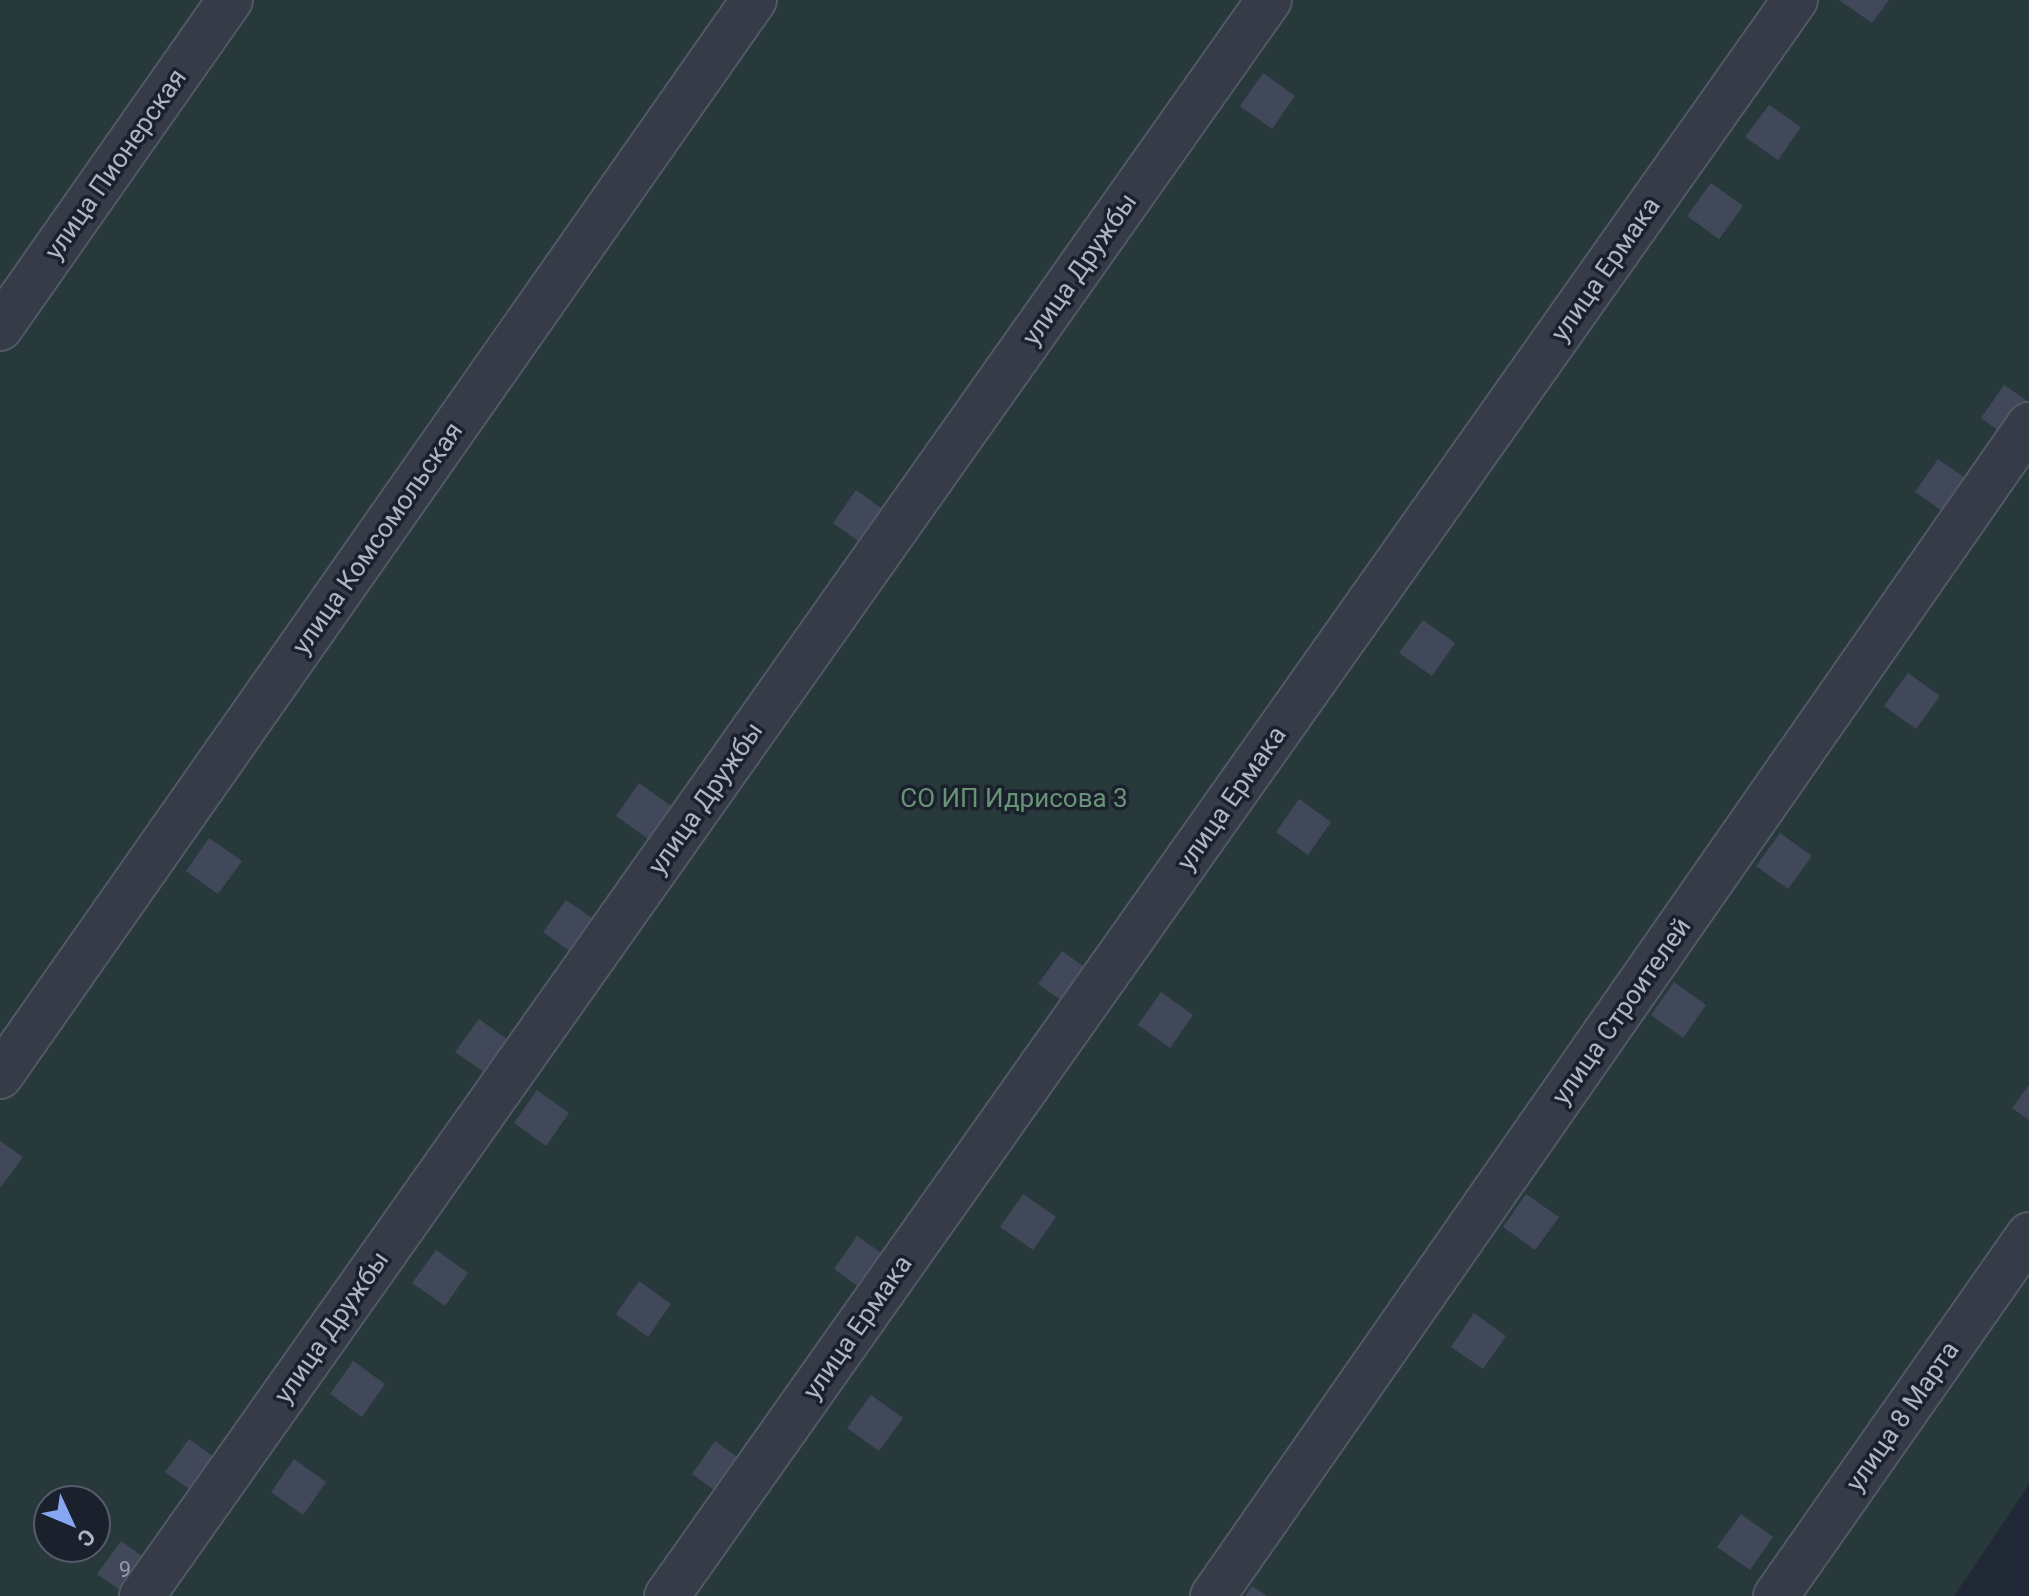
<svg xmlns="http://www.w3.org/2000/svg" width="2029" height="1596" font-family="Roboto,sans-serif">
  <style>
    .green { fill: #28393c; fill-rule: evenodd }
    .building { fill: #404859 }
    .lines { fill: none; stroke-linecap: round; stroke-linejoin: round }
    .minor-casing { stroke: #535865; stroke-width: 48 }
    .minor { stroke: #353b47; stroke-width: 44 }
    .labels { text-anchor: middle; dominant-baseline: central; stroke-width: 7; stroke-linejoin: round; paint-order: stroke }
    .number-label { font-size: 22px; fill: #949aa9 }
    .street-label { font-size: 26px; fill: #b0b5c4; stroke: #1a202c }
    .park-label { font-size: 26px; fill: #699376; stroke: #1a202c }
  </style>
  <rect width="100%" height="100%" fill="#222936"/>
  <path class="green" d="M0,0H2029V1484L1954,1596H0ZM48,1500H96V1548H48Z"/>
  <path class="building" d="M1839,0H1889L1872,23Z
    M1263,73L1295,96L1272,129L1240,106Z
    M1769,105L1801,127L1778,160L1745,137Z
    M1711,183L1743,206L1719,239L1687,216Z
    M2004,385L2029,402V418L2013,441L1981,418Z
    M1938,459L1971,482L1948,515L1915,492Z
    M856,490L888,513L865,546L833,523Z
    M1423,620L1455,643L1432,676L1399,653Z
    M1908,673L1940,696L1916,729L1884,706Z
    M639,783L671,806L648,839L616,816Z
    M1299,799L1331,822L1308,855L1276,832Z
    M1780,833L1812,856L1788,889L1756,866Z
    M209,838L242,861L218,894L186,871Z
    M566,900L598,922L575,955L543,932Z
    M1062,951L1094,974L1071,1007L1038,984Z
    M1674,982L1706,1005L1683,1038L1651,1015Z
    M1161,992L1193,1015L1170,1048L1138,1025Z
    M479,1019L511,1042L488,1075L455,1052Z
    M2029,1085V1120L2012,1108Z
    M537,1090L569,1113L546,1146L514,1123Z
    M0,1141L23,1157L0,1188Z
    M1023,1194L1056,1217L1033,1250L1000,1227Z
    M1526,1194L1559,1217L1535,1250L1503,1227Z
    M857,1236L890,1259L866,1292L834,1269Z
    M436,1250L468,1273L445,1306L412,1283Z
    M639,1281L671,1304L648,1337L616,1314Z
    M1474,1313L1506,1336L1483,1369L1451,1347Z
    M353,1361L385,1384L362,1417L330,1394Z
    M871,1395L903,1418L879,1451L847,1428Z
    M189,1439L221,1462L198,1495L165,1472Z
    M715,1441L747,1464L724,1497L692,1474Z
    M294,1459L326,1482L303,1515L271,1492Z
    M1741,1514L1773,1537L1750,1570L1717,1547Z
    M121,1541L153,1564L129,1596L97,1574Z
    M1252,1586L1267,1596H1245Z"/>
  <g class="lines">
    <g class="minor-casing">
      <path id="minor" d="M0,328L230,0
        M0,1076L754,0
        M142,1596L1269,0
        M667,1596L1795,0
        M1213,1596L2029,425
        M1776,1596L2029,1235"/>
    </g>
    <use href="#minor" class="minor"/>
  </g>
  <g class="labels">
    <g class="number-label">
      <text x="125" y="1569">9</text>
    </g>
    <g class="street-label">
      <text transform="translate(115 164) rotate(-55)">улица Пионерская</text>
      <text transform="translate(1079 269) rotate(-55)">улица Дружбы</text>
      <text transform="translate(1605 269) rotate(-55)">улица Ермака</text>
      <text transform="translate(377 538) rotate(-55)">улица Комсомольская</text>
      <text transform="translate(705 798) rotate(-55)">улица Дружбы</text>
      <text transform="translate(1231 798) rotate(-55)">улица Ермака</text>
      <text transform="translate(1621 1011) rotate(-55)">улица Строителей</text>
      <text transform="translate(331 1327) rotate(-55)">улица Дружбы</text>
      <text transform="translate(857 1327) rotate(-55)">улица Ермака</text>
      <text transform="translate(1902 1416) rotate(-55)">улица 8 Марта</text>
    </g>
    <g class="park-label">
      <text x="1014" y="798">СО ИП Идрисова 3</text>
    </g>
  </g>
  <g transform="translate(72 1524) rotate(134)"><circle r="38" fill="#1a202c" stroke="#565c69" stroke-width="2"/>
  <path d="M0-6L14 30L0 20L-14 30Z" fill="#87a6f1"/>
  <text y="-12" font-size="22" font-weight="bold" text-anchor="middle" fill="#b0b5c4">С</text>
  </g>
</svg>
